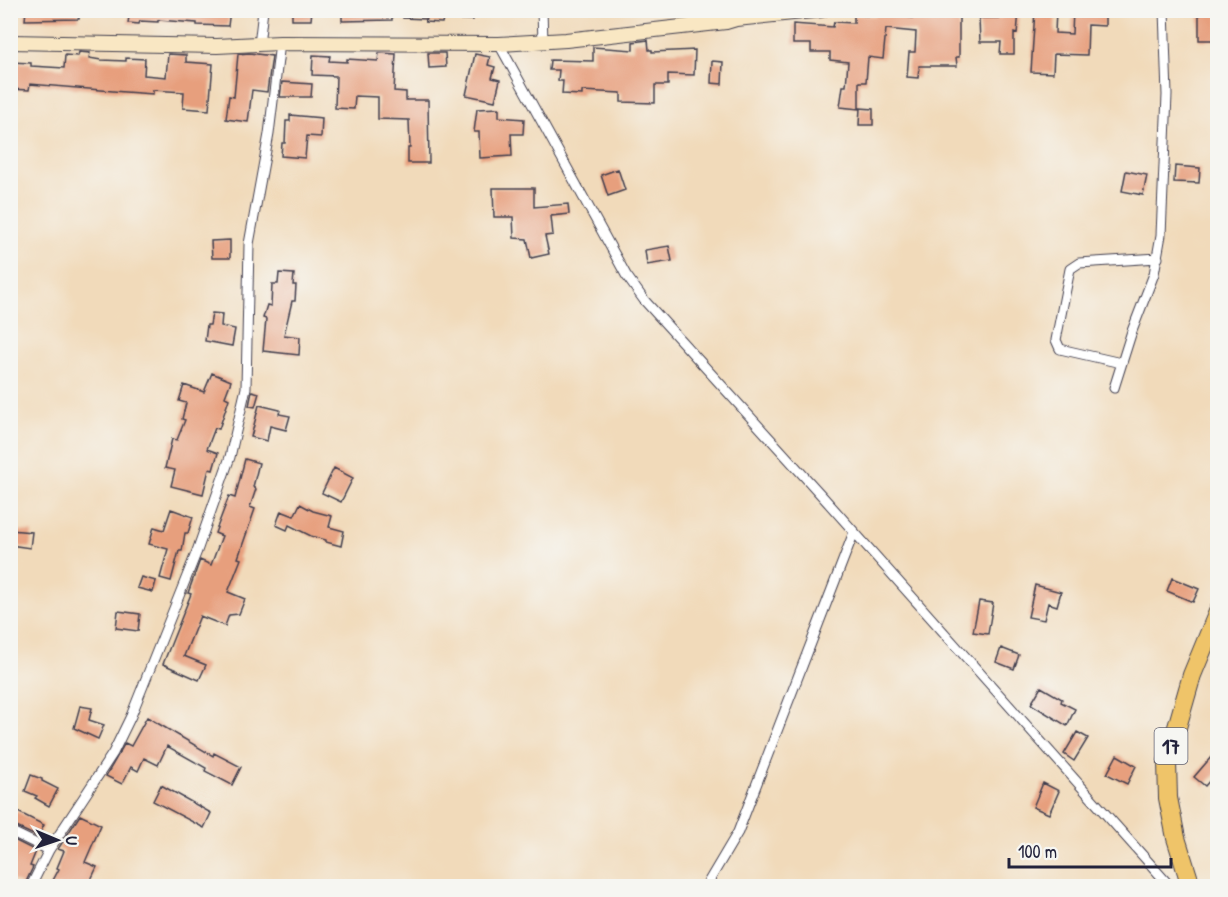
<svg xmlns="http://www.w3.org/2000/svg" width="1228" height="897" font-family="'Patrick Hand',sans-serif">
  <style>
    .building { fill: #e79f7d }
    .lines { fill: none; stroke-linecap: round; stroke-linejoin: round }
    .street-casing { stroke: #413e4e; stroke-width: 11 }
    .secondary-casing { stroke: #413e4e; stroke-width: 16 }
    .highway-casing { stroke: #413e4e; stroke-width: 20 }
    .street { stroke: #fff; stroke-width: 9 }
    .secondary { stroke: #f9e7c3; stroke-width: 14 }
    .highway { stroke: #efc469; stroke-width: 18 }
    .labels { text-anchor: middle; dominant-baseline: central; stroke-width: 5; stroke-linejoin: round; paint-order: stroke }
    .shield { fill: #f6f6f2; stroke: #626272; stroke-width: 1.5 }
    .shield-label { font-size: 21px; font-weight: bold; fill: #22223b }
  </style>
  <rect width="100%" height="100%" fill="#f6f6f2"/>
  <filter id="ink" filterUnits="userSpaceOnUse"><feTurbulence type="fractalNoise" baseFrequency=".0167" numOctaves="2"/><feDisplacementMap in="SourceGraphic" scale="12" xChannelSelector="R" yChannelSelector="G"/><feConvolveMatrix kernelMatrix="1 2 1 2 8 2 1 2 1" color-interpolation-filters="sRGB"/></filter>
  <filter id="wash" filterUnits="userSpaceOnUse"><feTurbulence type="fractalNoise" baseFrequency=".008" numOctaves="4" result="noise"/><feDisplacementMap in="SourceGraphic" scale="24" xChannelSelector="R" yChannelSelector="G"/><feGaussianBlur stdDeviation="1.35" result="paint"/><feColorMatrix in="noise" values="0 0 0 0 0 0 0 0 0 0 0 0 0 0 0 0 0 1.4 0 .05"/><feComposite in="paint" operator="in"/></filter>
  <g filter="url(#wash)">
    <rect width="100%" height="100%" fill="#f1daba"/>
    <g id="blocks">
      <path class="building" d="M26,10H79V19L25,20Z
        M130,10H230L228,26L197,25V23L158,20V22L140,21L139,24L128,23Z
        M292,10H312L311,20H292Z
        M342,10H392V20L342,21Z
        M403,10H473V20L443,19L442,23L425,22L426,19L403,18Z
        M914,10L941,11L940,16H959V57H956L957,66H919L918,78L907,77L909,52H915L916,32L886,29L883,59L868,57L866,82H859V109L840,107L843,86H846L848,62L830,60V52H811V44H793V24L833,27L834,22L854,23V15L876,16V14L914,18Z
        M1002,10H1019L1017,34L1014,33V54H1000L1001,42H980L979,18H1001Z
        M1035,10H1056L1055,33L1072,34L1073,10H1089V14L1105,15V26L1088,25L1087,55L1054,54L1053,73L1031,72Z
        M1199,10H1218V40H1199Z
        M648,40L649,50H652V52L695,50L694,75L668,74V85H655V103L621,102V93L582,91V95L562,94L563,81H558L559,70H549L550,60L593,61V47L633,50V42Z
        M79,52L90,53L89,58L101,60L126,61V58L145,59L144,75L166,77L168,54L186,55V62L213,64L209,110L183,108L184,92L153,90V94L125,92L30,84L29,90L10,89V62L31,63V66L64,68L65,55L78,56Z
        M249,53L272,56L267,92L252,90L248,122L226,119L229,96L234,97L238,54Z
        M379,53L396,54L394,91L406,92V100H428L429,163H408V148H410L409,120L378,119V97L355,96L354,109L335,108L336,76L312,75L313,55L330,56L329,61L347,62V59L378,61Z
        M428,53H445L446,67L429,68Z
        M475,54L490,57L488,65L495,67L492,78L500,80L495,101L466,95Z
        M712,61L723,62L722,84L711,83Z
        M282,82L312,84L311,97H280Z
        M499,108V117L524,119L523,134H511L512,156L480,158L479,132H474L477,109Z
        M860,108L873,109V125H859Z
        M290,115L322,118L321,137L307,136L305,158L281,156L282,143H285L286,121H290Z
        M1175,166L1200,168L1199,183L1174,182Z
        M618,169L625,190L608,196L601,175Z
        M1126,171L1147,175L1143,195L1122,191Z
        M493,188H534V207L568,204L569,214L551,216L553,235L545,236L549,254L531,258L527,239L514,238L513,217H494Z
        M230,240V258H212L211,241Z
        M669,246L672,261L647,265L645,250Z
        M279,273L294,274L293,285H296L295,301H292L284,335L300,337L299,355L263,351L266,319L263,318L267,305L271,306L272,284H278Z
        M212,313L222,314L221,326L235,329L232,346L205,341L207,325H210Z
        M212,373L231,381L225,397L229,399L219,429L215,428L207,449L218,453L213,470L209,469L203,494L171,486L175,470L165,468L172,439L177,440L185,420L182,419L186,403L179,401L184,385L204,392Z
        M252,391L259,393L255,407L249,406Z
        M259,405L280,410L279,414L290,416L286,430L270,426L267,441L251,437Z
        M245,459L259,463L253,487L256,489L250,507L255,509L238,558L241,559L228,592L245,599L239,614L229,615L225,626L200,616L184,656L206,665L199,680L163,664L191,594L188,593L200,560L211,565L222,536L215,533L229,496L235,498Z
        M334,468L353,478L341,502L322,493Z
        M300,504L313,511L332,516L329,527L344,531L341,546L326,542V540L311,536L289,525L287,530L276,525L281,511L294,516Z
        M171,509L193,517L188,533H185L182,551H179L171,581L160,578L168,549L149,544L154,527L164,530Z
        M10,530L32,532L30,548L10,545Z
        M141,577L156,581L153,592L137,588Z
        M1172,578L1199,589L1193,602L1167,591Z
        M1035,585L1061,592L1057,606L1048,603L1044,620L1028,617Z
        M979,601L993,603L988,634L973,632Z
        M118,611L140,614L138,631L116,628Z
        M1001,648L1019,655L1014,669L996,662Z
        M1041,687L1062,699L1061,702L1075,709L1067,726L1031,704Z
        M80,706L92,708L89,720L104,725L98,739L74,728Z
        M147,717L213,756L214,753L241,767L232,785L205,771L206,768L167,746L158,765L144,758L138,771L131,767L122,784L106,776L125,743L131,746Z
        M1077,732L1088,738L1074,761L1064,754Z
        M1117,755L1136,766L1127,784L1107,774Z
        M1212,756L1218,760V771L1205,786L1194,777Z
        M31,775L42,779V781L58,789L49,806L35,798L37,796L25,791Z
        M1043,783L1059,791L1049,814L1033,807Z
        M161,785L211,813L204,828L153,801Z
        M14,810L44,825L38,837L10,824V818Z
        M80,815L101,825L85,862L97,867L88,886H50L59,869L57,868L64,851L58,849Z
        M12,839L36,851L30,866L33,867L24,886L10,879Z"/>
    </g>
  </g>
  <g filter="url(#ink)">
    <use href="#blocks" fill-opacity="0" stroke="#413e4e" stroke-width="1.5"/>
    <g class="lines">
      <g class="street-casing">
        <path id="street" d="M542,10L543,42
          M499,44L626,275L644,300L823,497L1168,884L1176,886
          M259,45L263,10
          M1121,363L1060,349L1056,340L1070,269L1079,263L1158,258
          M1114,388L1132,331L1154,274L1161,235L1167,95L1164,10
          M10,831L49,850
          M31,886L49,850L113,753L131,716L197,551L230,457L246,388L249,244L269,134L280,43
          M706,886L738,832L854,532"/>
      </g>
      <g class="secondary-casing">
        <path id="secondary" d="M10,42L217,46L280,43L499,44L566,40L726,22L736,19L822,10"/>
      </g>
      <g class="highway-casing">
        <path id="highway" d="M1191,886L1176,838L1168,798L1167,762L1192,675L1218,612"/>
      </g>
      <use href="#street" class="street"/>
      <use href="#secondary" class="secondary"/>
      <use href="#highway" class="highway"/>
    </g>
  </g>
  <g class="labels">
    <rect class="shield" x="1154.5" y="728" width="33" height="36" rx="4.5"/>
    <g class="shield-label">
      <text x="1171" y="746">17</text>
    </g>
  </g>
  <rect width="1228" height="897" fill="none" stroke="#f6f6f2" stroke-width="36"/>
  <g transform="translate(57 840) rotate(92)" stroke="#f6f6f2" stroke-width="4.5" paint-order="stroke">
  <path d="M0-4.5L10 22L0 15L-10 22Z" fill="#22223b"/>
  <text y="-9" font-size="16" font-weight="bold" text-anchor="middle" fill="#22223b">U</text>
  </g>
  <path d="M1009 858v9h162v-9" fill="none" stroke="#22223b" stroke-width="3"/>
  <text x="1018" y="858" font-size="18" fill="#22223b" stroke="#f6f6f2" stroke-width="4.5" paint-order="stroke">100 m</text>
</svg>
